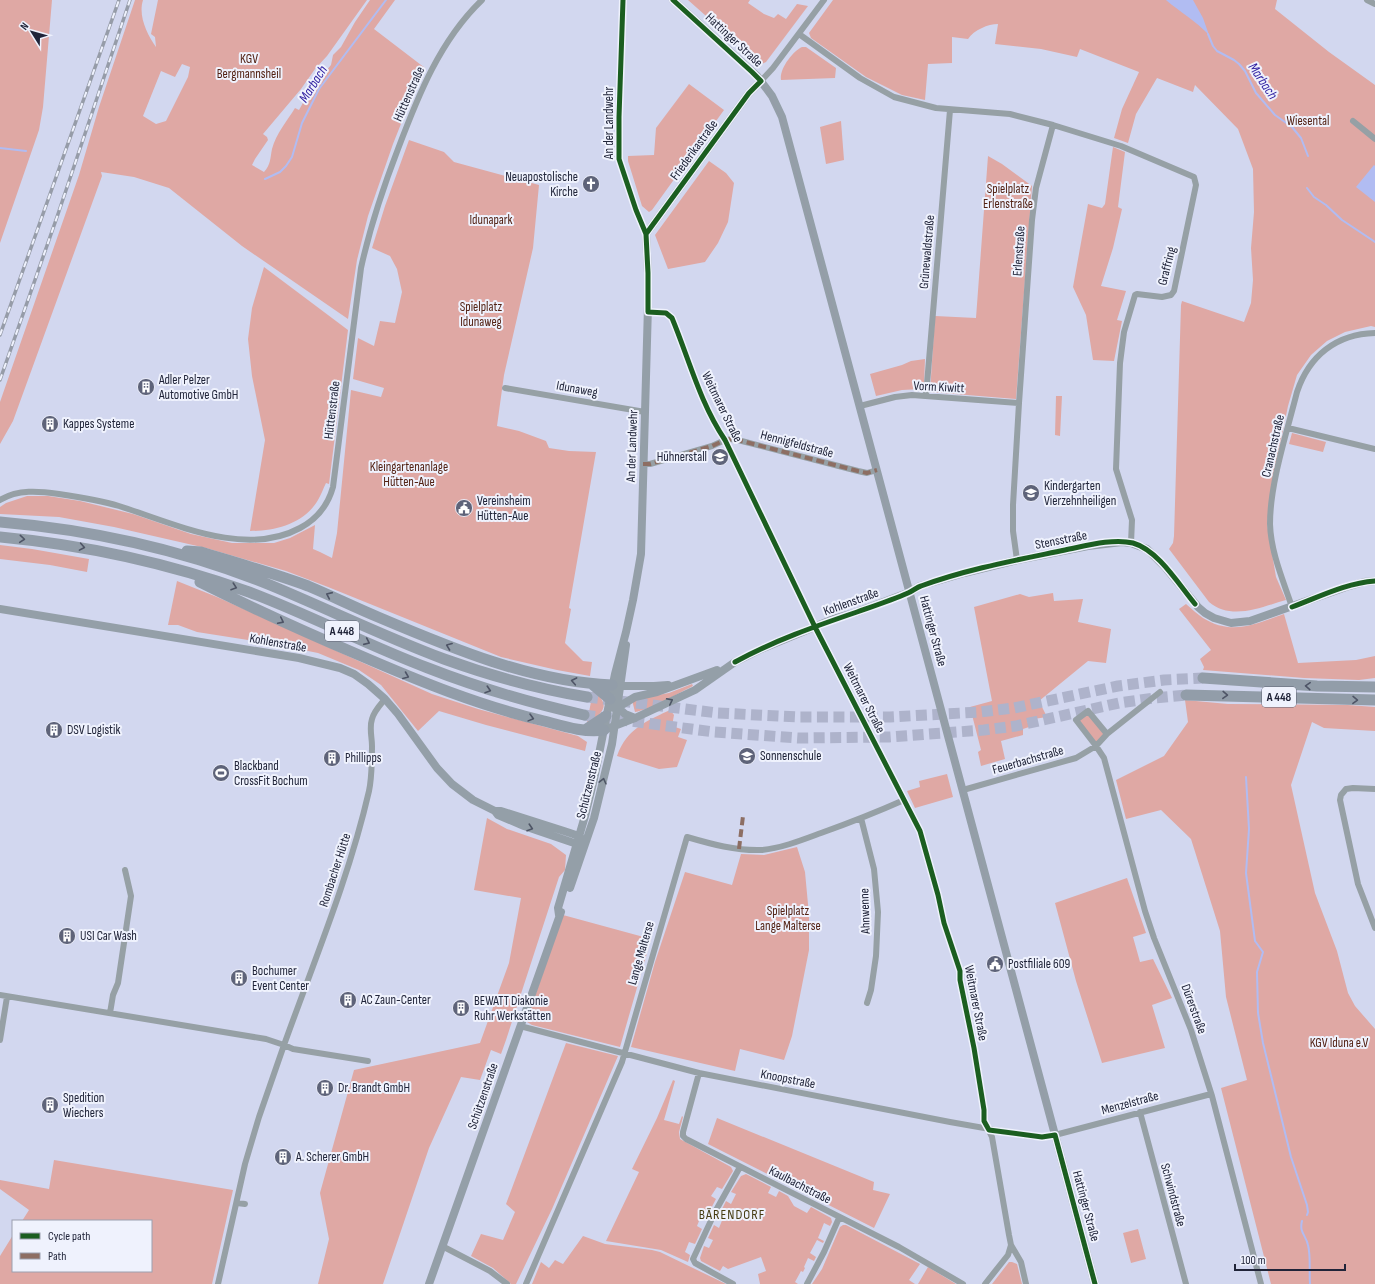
<svg xmlns="http://www.w3.org/2000/svg" width="1375" height="1284" font-family="'Sofia Sans Condensed',sans-serif">
  <style>
    .green { fill: #dfa8a4; fill-rule: evenodd }
    .water { fill: #b1bcf2 }
    .lines { fill: none; stroke-linecap: round; stroke-linejoin: round }
    .stream { stroke: #b1bcf2; stroke-width: 2 }
    .highway-tunnel { stroke: #aeb3cb; stroke-width: 11; stroke-dasharray: 11 5.5; stroke-linecap: butt }
    .street { stroke: #96a0a5; stroke-width: 6 }
    .secondary { stroke: #949fa8; stroke-width: 8 }
    .highway { stroke: #929da9; stroke-width: 11 }
    .tram { stroke: #969ca8; stroke-width: 1 }
    .rail-casing { stroke: #969ca8; stroke-width: 3.5 }
    .rail { stroke: #eff2fd; stroke-width: 2; stroke-dasharray: 6; stroke-linecap: butt }
    .quiet { stroke: #8d6e63; stroke-width: 4; stroke-dasharray: 8 4; stroke-linecap: butt }
    .cycleway-casing { stroke: #eff2fd; stroke-width: 8 }
    .cycleway { stroke: #1b5e20; stroke-width: 5 }
    .oneway { stroke: #4e5466 }
    .oneway2 { stroke: #4e5565 }
    .labels { text-anchor: middle; dominant-baseline: central; stroke-width: 4; stroke-linejoin: round; paint-order: stroke }
    .shield { fill: #eff2fd; stroke: #5e6274; stroke-width: 1 }
    .shield-label { font-size: 12px; font-weight: bold; fill: #202439 }
    .street-label { font-size: 13px; fill: #202439; stroke: #eff2fd }
    .park-label { font-size: 13px; fill: #522113; stroke: #eff2fd }
    .poi-label { font-size: 13px; fill: #202439; stroke: #eff2fd; text-anchor: start }
    .water-label { font-size: 14px; font-style: italic; fill: #2c1b9f; stroke: #eff2fd }
    .neighbourhood-label { font-size: 14px; letter-spacing: 1px; fill: #453b11; stroke: #eff2fd }
  </style>
  <rect width="100%" height="100%" fill="#d2d7ef"/>
  <path class="green" d="M0,0H52L43,107L39,130L0,243Z
    M135,0H143C138,16 147,34 156,47L155,37L151,34L158,0H367L327,56L315,69L301,89L263,134L267,137L268,140L255,159L252,165L264,172C271,164 270,159 272,149C276,134 287,121 295,108L299,110L309,92L331,65L333,55L341,47L355,22L370,0H395L374,29L425,68L412,96L393,144L368,216L357,260L348,319L242,246L169,188L134,177L101,172L102,176L13,421L0,444V402L79,175L99,107ZM182,64L190,67L188,77L166,121L156,124L143,116L161,71L175,77Z
    M688,0H750L748,3L764,14L774,18L778,14L786,19L797,4L808,6L766,62L762,64L758,62Z
    M833,0H1277L1275,9L1329,52L1375,85V327L1371,326L1345,332L1327,341L1311,355L1297,375L1288,406L1274,473L1267,524L1276,577L1286,600C1261,607 1232,621 1209,602L1169,549L1173,543L1174,536L1181,305L1182,301L1244,322L1251,303L1253,280L1251,248L1254,212L1253,169L1238,129L1195,85L1193,92L1157,78L1136,114L1128,143L1114,138L1122,109L1139,72L1080,49L1077,57L1041,49L995,44L998,24C988,24 974,30 968,39L952,37V63L928,64L925,100L902,95L866,77L811,38L809,33Z
    M802,47H806L836,68L835,78L781,80C779,69 793,51 802,47Z
    M689,84L724,110L652,210L649,212L642,206L628,161V156L654,155L656,128Z
    M841,121L844,160L826,164L820,127Z
    M409,140L444,152L454,162L539,185L533,248L504,375L497,426L519,431L546,441L549,448L569,451L596,452L569,608L571,609L565,643L583,661L592,662L590,676L557,670L501,657L328,587L286,571L206,548L114,527L59,517L0,514V507L6,503L27,496H48L80,501L133,514L191,534L232,543H274L290,538L315,525L313,549L320,552L332,558L337,533L351,390L381,397L384,388L353,379L358,338L374,346L380,321L395,323L402,292L397,269L390,256L372,248L385,206Z
    M1113,147L1125,152L1118,207L1122,209L1113,248L1101,286L1126,291L1117,320L1122,321L1114,361L1093,360L1086,315L1073,287L1088,204L1102,208L1105,204Z
    M988,156L1002,164L1032,186L1016,399L930,392L935,316L976,318Z
    M709,161L726,173L734,183L728,222L718,243L705,262L668,269L655,235Z
    M264,267L348,330L329,484L326,483C323,489 321,495 318,500C304,524 275,531 250,531L265,440L252,376L248,339L252,308Z
    M925,359L924,386L922,389L902,390L876,396L870,374L902,365L911,361Z
    M1056,396H1062L1060,436L1055,435Z
    M1292,433L1326,442L1323,452L1289,444Z
    M0,545L32,549L89,559L87,572L50,565L0,559Z
    M177,581L217,597L432,694L478,709L578,736L587,742L585,751L486,725L439,711L418,731L381,685L359,670L318,653L273,644L197,632L178,625H168Z
    M1053,593L1054,601L1083,599L1078,622L1111,629L1106,663L1088,661L1039,701L1047,717L1027,720L1029,727L1023,729V735L1001,741L1005,759L981,766L978,752L981,750L970,707L992,701L974,607L1020,594L1029,597Z
    M1186,604C1192,609 1197,614 1203,618C1232,636 1255,624 1284,614L1298,663L1356,660L1375,656V678L1359,680L1304,678L1203,670L1204,667L1200,659L1211,650L1179,609Z
    M692,684L693,686C679,693 649,710 635,712L632,700L669,693Z
    M593,691C612,705 603,713 587,723Z
    M1185,700L1228,704L1348,705L1375,707V731L1324,728L1312,722L1291,785L1315,893L1337,951L1348,993L1355,1006L1375,1029V1284H1271L1221,1088L1247,1080L1226,997L1220,931L1191,839L1161,810L1126,819L1116,780L1164,756L1188,722Z
    M672,709L671,711L674,715L672,726L681,729L678,737L687,740L677,767L659,769L617,756C627,728 647,721 672,709Z
    M1088,711L1107,734L1096,746L1076,720Z
    M947,774L953,797L915,808L907,791L920,787L919,781Z
    M487,818L507,829L551,844L566,855L565,870L559,877L506,1040L501,1054L491,1050L480,1080L461,1077L429,1148L383,1284H318L329,1239L320,1193L354,1070L480,1043L509,963L521,898L474,890Z
    M797,847L805,872L809,915V950L792,1036L784,1060L740,1049L735,1071L631,1047L655,962L685,872L732,885L741,854L764,855Z
    M1127,878L1146,933L1133,937L1140,962L1153,959L1172,998L1152,1005L1165,1048L1102,1063L1076,981L1055,903Z
    M563,915L651,939L620,1047L532,1025L527,1022V1019Z
    M566,1043L618,1056L552,1209L516,1284H511L493,1268L471,1256L481,1234L503,1240L515,1212L506,1204Z
    M673,1080L675,1081L664,1120L679,1124L682,1116L683,1117L679,1132L680,1139L731,1167L733,1171L722,1189L717,1187L711,1196L716,1199L706,1218L701,1216L697,1226L702,1229L695,1244L689,1242L685,1252L690,1255L688,1262L661,1250L606,1241L639,1172L632,1169L657,1118Z
    M717,1118L874,1182L873,1190L890,1194L874,1228L708,1144Z
    M54,1160L233,1190L212,1284H0V1256L13,1235V1271H151V1221H22L29,1210L0,1189V1180L49,1189Z
    M746,1174L771,1187L768,1193L776,1197L779,1191L788,1196L794,1206L807,1213L811,1207L831,1218L832,1222L830,1226L824,1223L818,1238L824,1241L823,1243L817,1240L810,1253L816,1257L814,1261L808,1258L804,1267L805,1268L803,1272L801,1271L795,1282L798,1284H760L758,1274L766,1271L761,1257L728,1269L723,1266L720,1271L701,1261L700,1258L704,1246L709,1248L713,1240L708,1238L714,1225L719,1228L723,1218L719,1215L726,1201L731,1204L736,1194L731,1192L741,1176Z
    M843,1225H846L920,1264L909,1280L915,1284H812L822,1269L840,1227Z
    M1138,1229L1146,1259L1131,1263L1123,1233Z
    M583,1236L605,1244L652,1250L660,1252L726,1284H532L541,1262L549,1268L555,1260L563,1264Z
    M1009,1262H1012L1017,1264L1022,1284H992Z
    M928,1267L956,1284H918Z"/>
  <path class="water" d="M1166,0H1193L1203,18L1209,35C1196,21 1180,12 1166,0Z
    M1374,165L1375,166V202L1356,187Z"/>
  <g class="lines">
    <path class="stream" d="M1208,34L1213,46L1217,51L1234,60L1239,64L1245,71L1256,93L1275,115L1292,127L1301,138L1308,156
      M0,148L26,151
      M265,179L280,172L286,166L292,157L302,123L319,89L386,0
      M1307,188L1314,197L1326,205L1342,220L1375,242
      M1246,777L1249,829L1246,873L1255,941L1263,952L1257,972L1258,1013L1263,1043L1291,1157L1307,1205L1308,1212L1307,1215
      M1302,1221C1299,1233 1306,1235 1308,1245C1311,1257 1309,1272 1310,1284"/>
    <path class="highway-tunnel" d="M587,697L718,713L798,717H890L980,712L1014,708L1118,686L1164,680L1203,678
      M584,715L714,732L798,738L889,737L984,730L1016,726L1119,703L1154,698L1186,695"/>
    <path class="street" d="M623,0L619,117V159L636,210L646,234
      M1367,0L1375,4
      M799,34L860,78L894,97L936,108L1010,114L1053,125L1036,188L1032,220L1019,403L1013,505V531L1017,560
      M761,81L773,68L824,0
      M1353,121L1375,139
      M1053,125L1121,146L1194,177L1196,185L1174,291L1171,295L1162,297L1137,294L1135,295L1124,332L1120,363L1116,469L1132,520L1131,543
      M648,312L666,313L672,318C689,359 700,403 725,440L815,627L920,831L938,895L944,923L960,971V980L974,1048L984,1110V1121L992,1137L1009,1235L1011,1245L1008,1255L985,1284
      M505,388L645,412
      M926,396L950,110
      M860,406L895,397L912,395L1019,403
      M1288,428L1375,449
      M643,464H650L712,446L725,440L734,439L858,471L867,473L877,470
      M0,500C18,489 39,491 59,494C79,497 99,500 119,506C173,523 245,558 300,528C317,519 328,505 333,487L361,268C370,227 383,188 398,149C418,96 440,40 482,0
      M1292,607C1283,580 1271,553 1270,524C1270,483 1287,432 1297,392C1309,356 1336,334 1375,333
      M1107,734L1088,711L1076,720L1096,746L1104,758L1145,911L1154,938L1191,1030L1212,1096L1261,1284
      M1375,789L1353,788L1346,789L1341,795L1340,800L1358,884L1375,928
      M963,790L1076,758L1096,746L1107,734L1160,692
      M861,818L874,869L878,912L876,956L871,990L867,1003
      M0,995L266,1039L284,1045C314,961 349,878 369,791C372,777 372,761 372,746C372,737 369,728 372,719C374,711 380,705 385,699
      M110,1013L113,995L118,983L131,896L125,870
      M520,1026L699,1073L950,1122L1035,1137H1042L1055,1135L1211,1094
      M0,1040L7,997
      M699,1073L683,1132V1136L686,1139L899,1247L963,1284
      M1140,1112L1186,1284
      M237,1203L245,1204
      M1011,1245L1021,1262L1026,1284
      M442,1246L490,1271L507,1284
      M218,1284L245,1164L259,1117L284,1045L293,1049L368,1061
      M526,1284L622,1062L687,837C711,844 736,851 762,850C782,848 802,840 821,833C849,823 877,812 904,800
      M733,1284L695,1263L693,1259L715,1212L740,1167
      M807,1284L824,1252L839,1218"/>
    <path class="secondary" d="M673,0L757,76L772,96L782,117L1095,1284
      M0,609L299,658L340,668L354,674L368,684L385,699L398,714L437,768L452,784L473,800L495,811L498,815L524,826L577,844L581,843
      M616,686H654L668,685
      M614,704L625,714L635,718
      M615,709L635,697L657,692L717,670
      M604,730L635,718L695,690L735,662L761,649L836,618L857,612L910,592L920,586L964,573L1017,560L1088,546L1122,542L1131,543L1147,549L1165,567L1198,607L1205,613L1214,618L1231,623L1250,621L1346,587L1364,582L1375,581
      M496,811H501L564,831L579,836L583,840
      M570,888L594,818L612,744L626,645
      M559,915L558,908L585,816L594,779L615,674L626,632L633,600L641,554L648,306V273L646,234L749,93L761,81
      M429,1284L561,912"/>
    <path class="highway" d="M0,522C92,530 184,550 270,585C328,609 385,637 444,659C491,676 538,689 587,697
      M0,537C86,545 168,563 249,592C310,615 367,645 428,668C479,688 531,703 584,715
      M187,551L201,552C237,563 273,573 308,586C332,596 354,607 378,617C451,648 532,682 612,685
      M200,582C252,608 305,632 359,655C419,681 480,706 544,721C563,726 584,733 604,730
      M1203,678L1317,686L1375,687
      M592,684L610,699
      M1186,695L1375,700
      M585,730L606,716"/>
    <path class="tram" d="M671,0L756,77C768,91 776,106 783,124L1094,1284"/>
    <g class="rail-casing">
      <path id="rail" d="M0,335L119,0
        M0,380L57,217L130,0"/>
    </g>
    <use href="#rail" class="rail"/>
    <path class="quiet" d="M643,464H650L712,446L725,440L734,439L858,471L867,473L877,470
      M739,849L743,816"/>
    <g class="cycleway-casing">
      <path id="cycleway" d="M623,0L619,117V159L636,210L646,234L648,273V312L666,313L672,318C689,359 700,403 725,440L815,627L920,831L938,895L944,923L960,971V980L974,1048L984,1110V1121L989,1130L1042,1137L1055,1135L1095,1284
        M646,234L749,93L761,81L752,72L673,0
        M1292,607C1319,597 1346,583 1375,581
        M735,662C773,641 816,626 857,612C874,606 892,600 908,593C913,591 917,587 921,586C967,569 1017,560 1065,550C1085,546 1113,538 1133,543C1158,550 1179,585 1195,604"/>
    </g>
    <use href="#cycleway" class="cycleway"/>
  </g>
  <defs><path id="oneway-chevron" d="M-2-3.5L2.5 0L-2 3.5" fill="none" stroke-width="1.6" stroke-linecap="round" stroke-linejoin="round"/></defs>
  <g class="oneway">
    <use href="#oneway-chevron" transform="translate(22 539) rotate(5)"/>
    <use href="#oneway-chevron" transform="translate(82 547) rotate(10)"/>
    <use href="#oneway-chevron" transform="translate(234 587) rotate(19)"/>
    <use href="#oneway-chevron" transform="translate(329 595) rotate(-156)"/>
    <use href="#oneway-chevron" transform="translate(281 621) rotate(26)"/>
    <use href="#oneway-chevron" transform="translate(367 642) rotate(24)"/>
    <use href="#oneway-chevron" transform="translate(449 646) rotate(-159)"/>
    <use href="#oneway-chevron" transform="translate(406 676) rotate(22)"/>
    <use href="#oneway-chevron" transform="translate(574 681) rotate(-169)"/>
    <use href="#oneway-chevron" transform="translate(1308 686) rotate(-177)"/>
    <use href="#oneway-chevron" transform="translate(488 690) rotate(18)"/>
    <use href="#oneway-chevron" transform="translate(1225 695) rotate(2)"/>
    <use href="#oneway-chevron" transform="translate(1355 700) rotate(1)"/>
    <use href="#oneway-chevron" transform="translate(531 718) rotate(15)"/>
  </g>
  <g class="oneway2">
    <use href="#oneway-chevron" transform="translate(670 701) rotate(-27)"/>
    <use href="#oneway-chevron" transform="translate(603 781) rotate(-76)"/>
    <use href="#oneway-chevron" transform="translate(530 828) rotate(18)"/>
  </g>
  <defs>
    <g id="church-disc" transform="scale(0.9)"><circle r="9.5" fill="#5e6379" stroke="#eff2fd"/><path d="M-1.2-6h2.4v3.5h3.3v2.4h-3.3V6h-2.4V-.1h-3.3v-2.4h3.3Z" fill="#fff"/></g>
    <g id="building-disc" transform="scale(0.9)"><circle r="9.5" fill="#5e6379" stroke="#eff2fd"/><path d="M-4-6H4V6H1V3H-1V6H-4ZM-2.5-4.3h1.7v1.8h-1.7ZM.8-4.3h1.7v1.8H.8ZM-2.5-1h1.7V.8h-1.7ZM.8-1h1.7V.8H.8Z" fill="#fff"/></g>
    <g id="school-disc" transform="scale(0.9)"><circle r="9.5" fill="#5e6379" stroke="#eff2fd"/><path d="M0-5L7-2L0 1L-7-2ZM-4 1L0 2.5L4 1V4Q0 6-4 4Z" fill="#fff"/></g>
    <g id="civic-disc" transform="scale(0.9)"><circle r="9.5" fill="#5e6379" stroke="#eff2fd"/><path d="M-.6-6.5H3V-4.5H.6V-3L4-1V1h2V6H-6V1h2V-1L-.6-3ZM-1.2 2.5V6h2.4V2.5Z" fill="#fff"/></g>
    <g id="stadium-disc" transform="scale(0.9)"><circle r="9.5" fill="#5e6379" stroke="#eff2fd"/><path d="M0-5a6.5 5 0 1 0 0 10a6.5 5 0 1 0 0-10ZM-3.5-1.8h7v3.6h-7Z" fill="#fff"/></g>
  </defs>
  <g fill-rule="evenodd">
    <use href="#church-disc" x="591" y="184"/>
    <use href="#building-disc" x="146" y="387"/>
    <use href="#building-disc" x="50" y="424"/>
    <use href="#school-disc" x="720" y="457"/>
    <use href="#school-disc" x="1031" y="493"/>
    <use href="#civic-disc" x="464" y="508"/>
    <use href="#building-disc" x="54" y="730"/>
    <use href="#school-disc" x="747" y="756"/>
    <use href="#building-disc" x="332" y="758"/>
    <use href="#stadium-disc" x="221" y="773"/>
    <use href="#building-disc" x="67" y="936"/>
    <use href="#civic-disc" x="995" y="964"/>
    <use href="#building-disc" x="239" y="978"/>
    <use href="#building-disc" x="348" y="1000"/>
    <use href="#building-disc" x="461" y="1008"/>
    <use href="#building-disc" x="325" y="1088"/>
    <use href="#building-disc" x="50" y="1105"/>
    <use href="#building-disc" x="283" y="1157"/>
  </g>
  <g class="labels">
    <g class="shield">
      <rect x="325" y="621" width="34" height="20" rx="3"/>
      <rect x="1262" y="687" width="34" height="20" rx="3"/>
    </g>
    <g class="shield-label">
      <text x="342" y="631">A 448</text>
      <text x="1279" y="697">A 448</text>
    </g>
    <g class="street-label">
      <text transform="translate(734 40) rotate(43)">Hattinger Straße</text>
      <text transform="translate(409 94) rotate(-66)">Hüttenstraße</text>
      <text transform="translate(609 123) rotate(-90)">An der Landwehr</text>
      <text transform="translate(694 150) rotate(-54)">Friederikastraße</text>
      <text transform="translate(1019 251) rotate(-86)">Erlenstraße</text>
      <text transform="translate(927 252) rotate(-85)">Grünewaldstraße</text>
      <text transform="translate(1167 266) rotate(-76)">Graffring</text>
      <text transform="translate(939 387) rotate(3)">Vorm Kiwitt</text>
      <text transform="translate(577 389) rotate(10)">Idunaweg</text>
      <text transform="translate(722 407) rotate(64)">Weitmarer Straße</text>
      <text transform="translate(332 410) rotate(-83)">Hüttenstraße</text>
      <text transform="translate(797 444) rotate(15)">Hennigfeldstraße</text>
      <text transform="translate(632 446) rotate(-88)">An der Landwehr</text>
      <text transform="translate(1273 446) rotate(-77)">Cranachstraße</text>
      <text transform="translate(1061 540) rotate(-11)">Stensstraße</text>
      <text transform="translate(851 602) rotate(-20)">Kohlenstraße</text>
      <text transform="translate(933 631) rotate(75)">Hattinger Straße</text>
      <text transform="translate(278 643) rotate(10)">Kohlenstraße</text>
      <text transform="translate(864 698) rotate(63)">Weitmarer Straße</text>
      <text transform="translate(1028 760) rotate(-16)">Feuerbachstraße</text>
      <text transform="translate(589 785) rotate(-76)">Schützenstraße</text>
      <text transform="translate(335 870) rotate(-72)">Rombacher Hütte</text>
      <text transform="translate(865 911) rotate(-92)">Ahnwenne</text>
      <text transform="translate(641 953) rotate(-74)">Lange Malterse</text>
      <text transform="translate(976 1003) rotate(79)">Weitmarer Straße</text>
      <text transform="translate(1194 1009) rotate(70)">Dürerstraße</text>
      <text transform="translate(788 1079) rotate(11)">Knoopstraße</text>
      <text transform="translate(483 1096) rotate(-71)">Schützenstraße</text>
      <text transform="translate(1130 1103) rotate(-15)">Menzelstraße</text>
      <text transform="translate(800 1185) rotate(27)">Kaulbachstraße</text>
      <text transform="translate(1173 1195) rotate(75)">Schwindstraße</text>
      <text transform="translate(1086 1206) rotate(75)">Hattinger Straße</text>
    </g>
    <g class="park-label">
      <text x="249" y="59">KGV<tspan x="249" dy="15">Bergmannsheil</tspan></text>
      <text x="1308" y="121">Wiesental</text>
      <text x="1008" y="189">Spielplatz<tspan x="1008" dy="15">Erlenstraße</tspan></text>
      <text x="491" y="220">Idunapark</text>
      <text x="481" y="307">Spielplatz<tspan x="481" dy="15">Idunaweg</tspan></text>
      <text x="409" y="467">Kleingartenanlage<tspan x="409" dy="15">Hütten-Aue</tspan></text>
      <text x="788" y="911">Spielplatz<tspan x="788" dy="15">Lange Malterse</tspan></text>
      <text x="1339" y="1043">KGV Iduna e.V</text>
    </g>
    <g class="poi-label">
      <text x="578" y="177" text-anchor="end">Neuapostolische<tspan x="578" dy="15">Kirche</tspan></text>
      <text x="159" y="380">Adler Pelzer<tspan x="159" dy="15">Automotive GmbH</tspan></text>
      <text x="63" y="424">Kappes Systeme</text>
      <text x="707" y="457" text-anchor="end">Hühnerstall</text>
      <text x="1044" y="486">Kindergarten<tspan x="1044" dy="15">Vierzehnheiligen</tspan></text>
      <text x="477" y="501">Vereinsheim<tspan x="477" dy="15">Hütten-Aue</tspan></text>
      <text x="67" y="730">DSV Logistik</text>
      <text x="760" y="756">Sonnenschule</text>
      <text x="345" y="758">Phillipps</text>
      <text x="234" y="766">Blackband<tspan x="234" dy="15">CrossFit Bochum</tspan></text>
      <text x="80" y="936">USI Car Wash</text>
      <text x="1008" y="964">Postfiliale 609</text>
      <text x="252" y="971">Bochumer<tspan x="252" dy="15">Event Center</tspan></text>
      <text x="361" y="1000">AC Zaun-Center</text>
      <text x="474" y="1001">BEWATT Diakonie<tspan x="474" dy="15">Ruhr Werkstätten</tspan></text>
      <text x="338" y="1088">Dr. Brandt GmbH</text>
      <text x="63" y="1098">Spedition<tspan x="63" dy="15">Wiechers</tspan></text>
      <text x="296" y="1157">A. Scherer GmbH</text>
    </g>
    <g class="water-label">
      <text transform="translate(1263 81) rotate(56)">Marbach</text>
      <text transform="translate(313 84) rotate(-58)">Marbach</text>
    </g>
    <g class="neighbourhood-label">
      <text x="732" y="1214">BÄRENDORF</text>
    </g>
  </g>
  <rect x="12" y="1220" width="140" height="52" fill="#eff2fd" stroke="#9ca0af"/>
  <rect x="20" y="1233" width="20" height="6" fill="#1b5e20" stroke="#9ca0af"/>
  <text x="48" y="1240" font-size="12" fill="#202439">Cycle path</text>
  <rect x="20" y="1253" width="20" height="6" fill="#8d6e63" stroke="#9ca0af"/>
  <text x="48" y="1260" font-size="12" fill="#202439">Path</text>
  <g transform="translate(32 32) rotate(307)" stroke="#eff2fd" stroke-width="3" paint-order="stroke">
  <path d="M0-3L7 15L0 10L-7 15Z" fill="#202439"/>
  <text y="-6" font-size="11" font-weight="bold" text-anchor="middle" fill="#202439">N</text>
  </g>
  <path d="M1235 1264v6h110v-6" fill="none" stroke="#202439" stroke-width="2"/>
  <text x="1241" y="1264" font-size="12" fill="#202439" stroke="#eff2fd" stroke-width="3" paint-order="stroke">100 m</text>
</svg>
